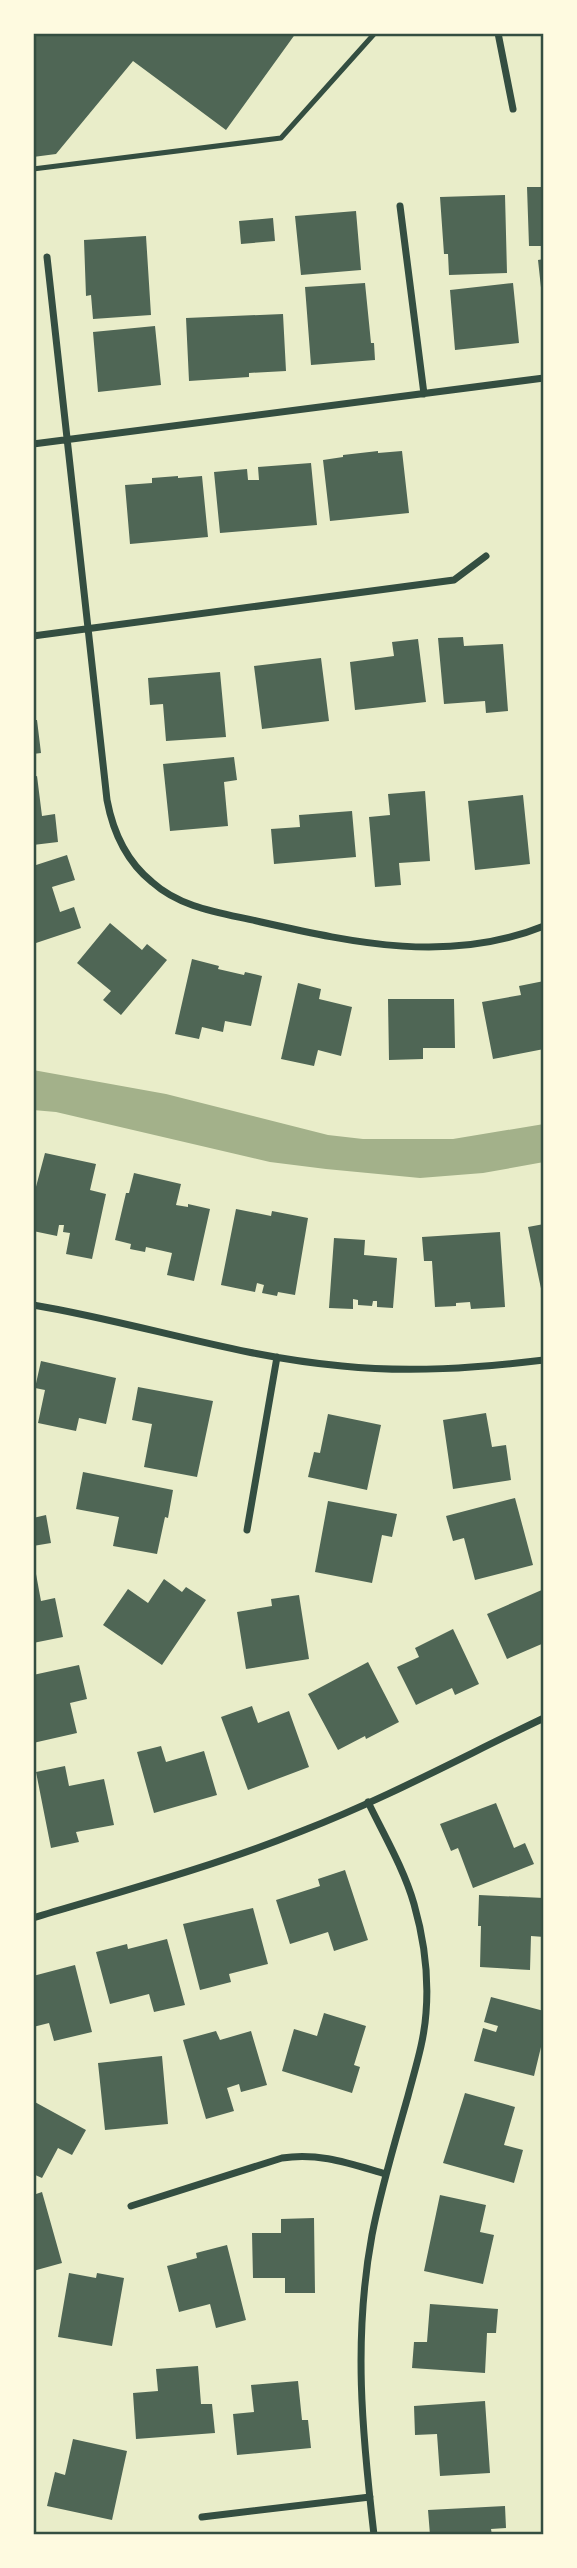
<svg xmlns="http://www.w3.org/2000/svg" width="577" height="2568" font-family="Lato,sans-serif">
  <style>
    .water { fill: #a3b18a }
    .building { fill: #4f6655 }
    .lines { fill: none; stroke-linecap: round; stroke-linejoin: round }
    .service { stroke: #344e41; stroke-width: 5 }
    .minor { stroke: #344e41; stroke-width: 7 }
    .neatline { fill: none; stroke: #344e41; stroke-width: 2.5 }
  </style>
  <rect width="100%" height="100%" fill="#e9edc9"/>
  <path class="water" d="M33,1070L166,1094L328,1135L363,1139H453L544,1124V1162L483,1173L420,1178L326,1169L270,1162L56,1112L33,1110Z"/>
  <path class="building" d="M33,33H296L226,130L133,61L56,154L33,157Z
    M527,187H544V246H529Z
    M505,195L507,273L449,275L448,254H444L440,197Z
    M356,211L361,270L301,275L295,216Z
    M273,218L275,241L241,244L239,221Z
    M146,236L151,315L93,319L91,295L86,296L84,240Z
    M544,259V297H542L538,260Z
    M365,283L371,343H374L375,360L311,365L305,287Z
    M513,283L519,343L455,350L450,290Z
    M283,314L286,371L249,373V377L189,381L186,318Z
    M155,326L161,385L98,392L93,332Z
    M378,451V453L402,451L409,513L330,521L323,460L343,457V455Z
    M311,463L317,525L220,533L214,472L247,469L248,480H259L258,467Z
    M178,476V478L202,476L208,537L130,544L125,485L152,483V478Z
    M463,637L464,646L503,644L508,711L486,713L485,701L444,704L438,638Z
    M418,639L426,702L355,710L350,662L394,656L392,642Z
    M321,658L329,721L262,729L254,666Z
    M220,672L226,737L166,741L163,704L150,705L148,678Z
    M33,720H37L41,753L33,754Z
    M234,757L237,780L224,782L228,826L170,831L163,764Z
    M37,776L42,816L55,814L58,842L33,845V777Z
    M425,791L430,861L399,863L401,885L375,887L369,817L390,815L388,794Z
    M523,795L530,864L475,870L468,801Z
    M352,811L356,857L274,864L271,829L300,827L299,815Z
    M67,855L75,880L52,887L60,912L74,907L81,928L33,944V866Z
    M110,923L142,950L147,944L167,960L121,1015L103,1000L111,991L77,963Z
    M192,959L219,966L218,969L244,975L245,972L262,976L251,1026L225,1021L223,1032L202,1027L199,1039L175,1034Z
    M544,981V1049L493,1059L482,1002L521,995L519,986Z
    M298,983L321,989L319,999L352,1007L341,1056L318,1050L314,1066L281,1059Z
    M388,999H454L455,1048H423V1059L389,1060Z
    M45,1153L96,1164L90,1190L106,1194L92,1259L66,1254L70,1233L63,1232L64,1225H59L57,1236L33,1231V1198Z
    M134,1173L181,1184L176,1205L188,1207V1204L210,1209L194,1281L167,1275L172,1253L146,1247L145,1252L130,1249L131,1244L115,1240L126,1193H129Z
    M236,1209L271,1216L272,1211L308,1218L295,1295L278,1292L277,1296L262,1293L264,1285L257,1283L255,1292L221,1285Z
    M544,1224V1297L543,1298L528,1227Z
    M500,1232L505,1307L471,1309L470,1302L456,1303V1306L435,1307L432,1261H424L422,1237Z
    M334,1238L365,1240L364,1255L397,1258L393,1308L377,1307V1301H373L372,1306L358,1305V1300L353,1299V1309L329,1308Z
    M41,1361L116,1378L106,1424L79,1418L76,1431L38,1423L45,1390L35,1388Z
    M138,1387L213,1401L197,1477L144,1467L152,1424L132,1420Z
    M486,1413L492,1447L506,1445L511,1480L453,1489L443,1420Z
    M328,1414L381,1425L367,1490L308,1477L314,1452L320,1453Z
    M83,1472L173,1490L168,1518L165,1517L157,1554L113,1546L119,1517L76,1509Z
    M515,1498L533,1565L475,1580L464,1538L453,1541L446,1516Z
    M328,1501L397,1514L392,1537L382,1535L372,1583L315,1572Z
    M46,1515L51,1543L33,1546V1518Z
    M36,1574L41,1601L55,1598L63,1637L33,1643V1575Z
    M164,1579L182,1592L186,1587L206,1600L162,1665L103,1625L128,1589L148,1603Z
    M544,1589V1643L507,1659L487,1614Z
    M299,1595L309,1659L246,1669L237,1612L272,1606L271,1599Z
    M453,1629L479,1684L455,1695L452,1688L416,1705L397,1667L419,1657L415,1648Z
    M368,1662L399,1722L366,1739L365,1736L338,1750L308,1694Z
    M79,1665L87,1699L70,1703L77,1733L33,1743V1675Z
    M252,1706L258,1723L289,1711L309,1767L248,1790L221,1717Z
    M161,1746L166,1762L204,1751L217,1795L154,1813L137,1752Z
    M65,1766L69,1786L104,1779L114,1825L76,1832L79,1842L51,1848L36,1772Z
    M496,1803L514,1848L525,1843L534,1864L473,1888L458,1848L451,1851L440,1824Z
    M345,1870L368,1940L334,1951L328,1932L290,1944L276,1900L320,1886L318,1879Z
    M479,1895L544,1898V1937L531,1936L530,1970L480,1967L481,1926H478Z
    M253,1908L268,1964L229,1974L231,1982L200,1990L183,1924Z
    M167,1939L185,2005L154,2012L149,1994L110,2004L96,1952L127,1944L128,1949Z
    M75,1965L92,2032L54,2041L49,2023L33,2027V1976Z
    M491,1997L544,2011V2048L541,2047L534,2076L474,2061L483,2028L496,2032L498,2026L484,2022Z
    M324,2013L366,2026L354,2065L360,2067L352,2093L282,2071L294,2029L317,2036Z
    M216,2031L220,2040L251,2031L267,2085L241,2092L239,2084L227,2088L234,2111L206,2119L183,2040Z
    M162,2056L168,2124L105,2130L98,2063Z
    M465,2093L515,2107L504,2145L523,2150L514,2183L443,2163Z
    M33,2101L86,2130L72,2155L58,2148L42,2178L33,2174Z
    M42,2192L62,2263L33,2271V2195Z
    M440,2195L486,2205L480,2232L494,2235L483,2284L424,2271Z
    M314,2218L315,2293H285V2278H253L252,2233H281V2219Z
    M227,2245L246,2320L216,2328L210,2304L179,2312L167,2266L197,2258L196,2253Z
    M69,2273L96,2278L97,2273L124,2278L112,2346L58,2337Z
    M430,2304L498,2309L496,2333H487L485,2373L412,2368L414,2342H427Z
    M198,2366L201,2404H212L215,2433L136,2439L133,2393L158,2391L156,2369Z
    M298,2381L302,2420H308L311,2448L237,2455L233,2414L254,2412L251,2385Z
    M485,2401L490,2473L440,2476L437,2434L415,2435L414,2406Z
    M73,2439L127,2451L112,2520L47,2506L55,2472L65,2475Z
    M505,2506L506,2528L491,2529L492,2535H430L428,2510Z"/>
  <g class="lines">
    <path class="service" d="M33,169L281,138L375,33"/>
    <path class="minor" d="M498,33L513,109
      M400,206L424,394
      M47,257L107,800C113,832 126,861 152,882C182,909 223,913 261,922C355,943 450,964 544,926
      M33,444L544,378
      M33,636L454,580L486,556
      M33,1305C136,1322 237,1357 342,1366C410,1373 476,1368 544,1360
      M247,1530L277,1357
      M368,1802C384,1835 404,1869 414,1904C424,1939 429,1976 426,2013C424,2042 415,2069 408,2096C395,2142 381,2188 372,2235C353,2338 362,2432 374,2535
      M33,1918C123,1891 215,1866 302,1831C385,1799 464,1756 544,1718
      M131,2206L282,2158C319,2152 351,2164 386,2174
      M202,2517L370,2497"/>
  </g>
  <rect width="577" height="2568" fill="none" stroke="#fefae0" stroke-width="70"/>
  <rect x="35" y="35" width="507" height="2498" class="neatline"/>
</svg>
